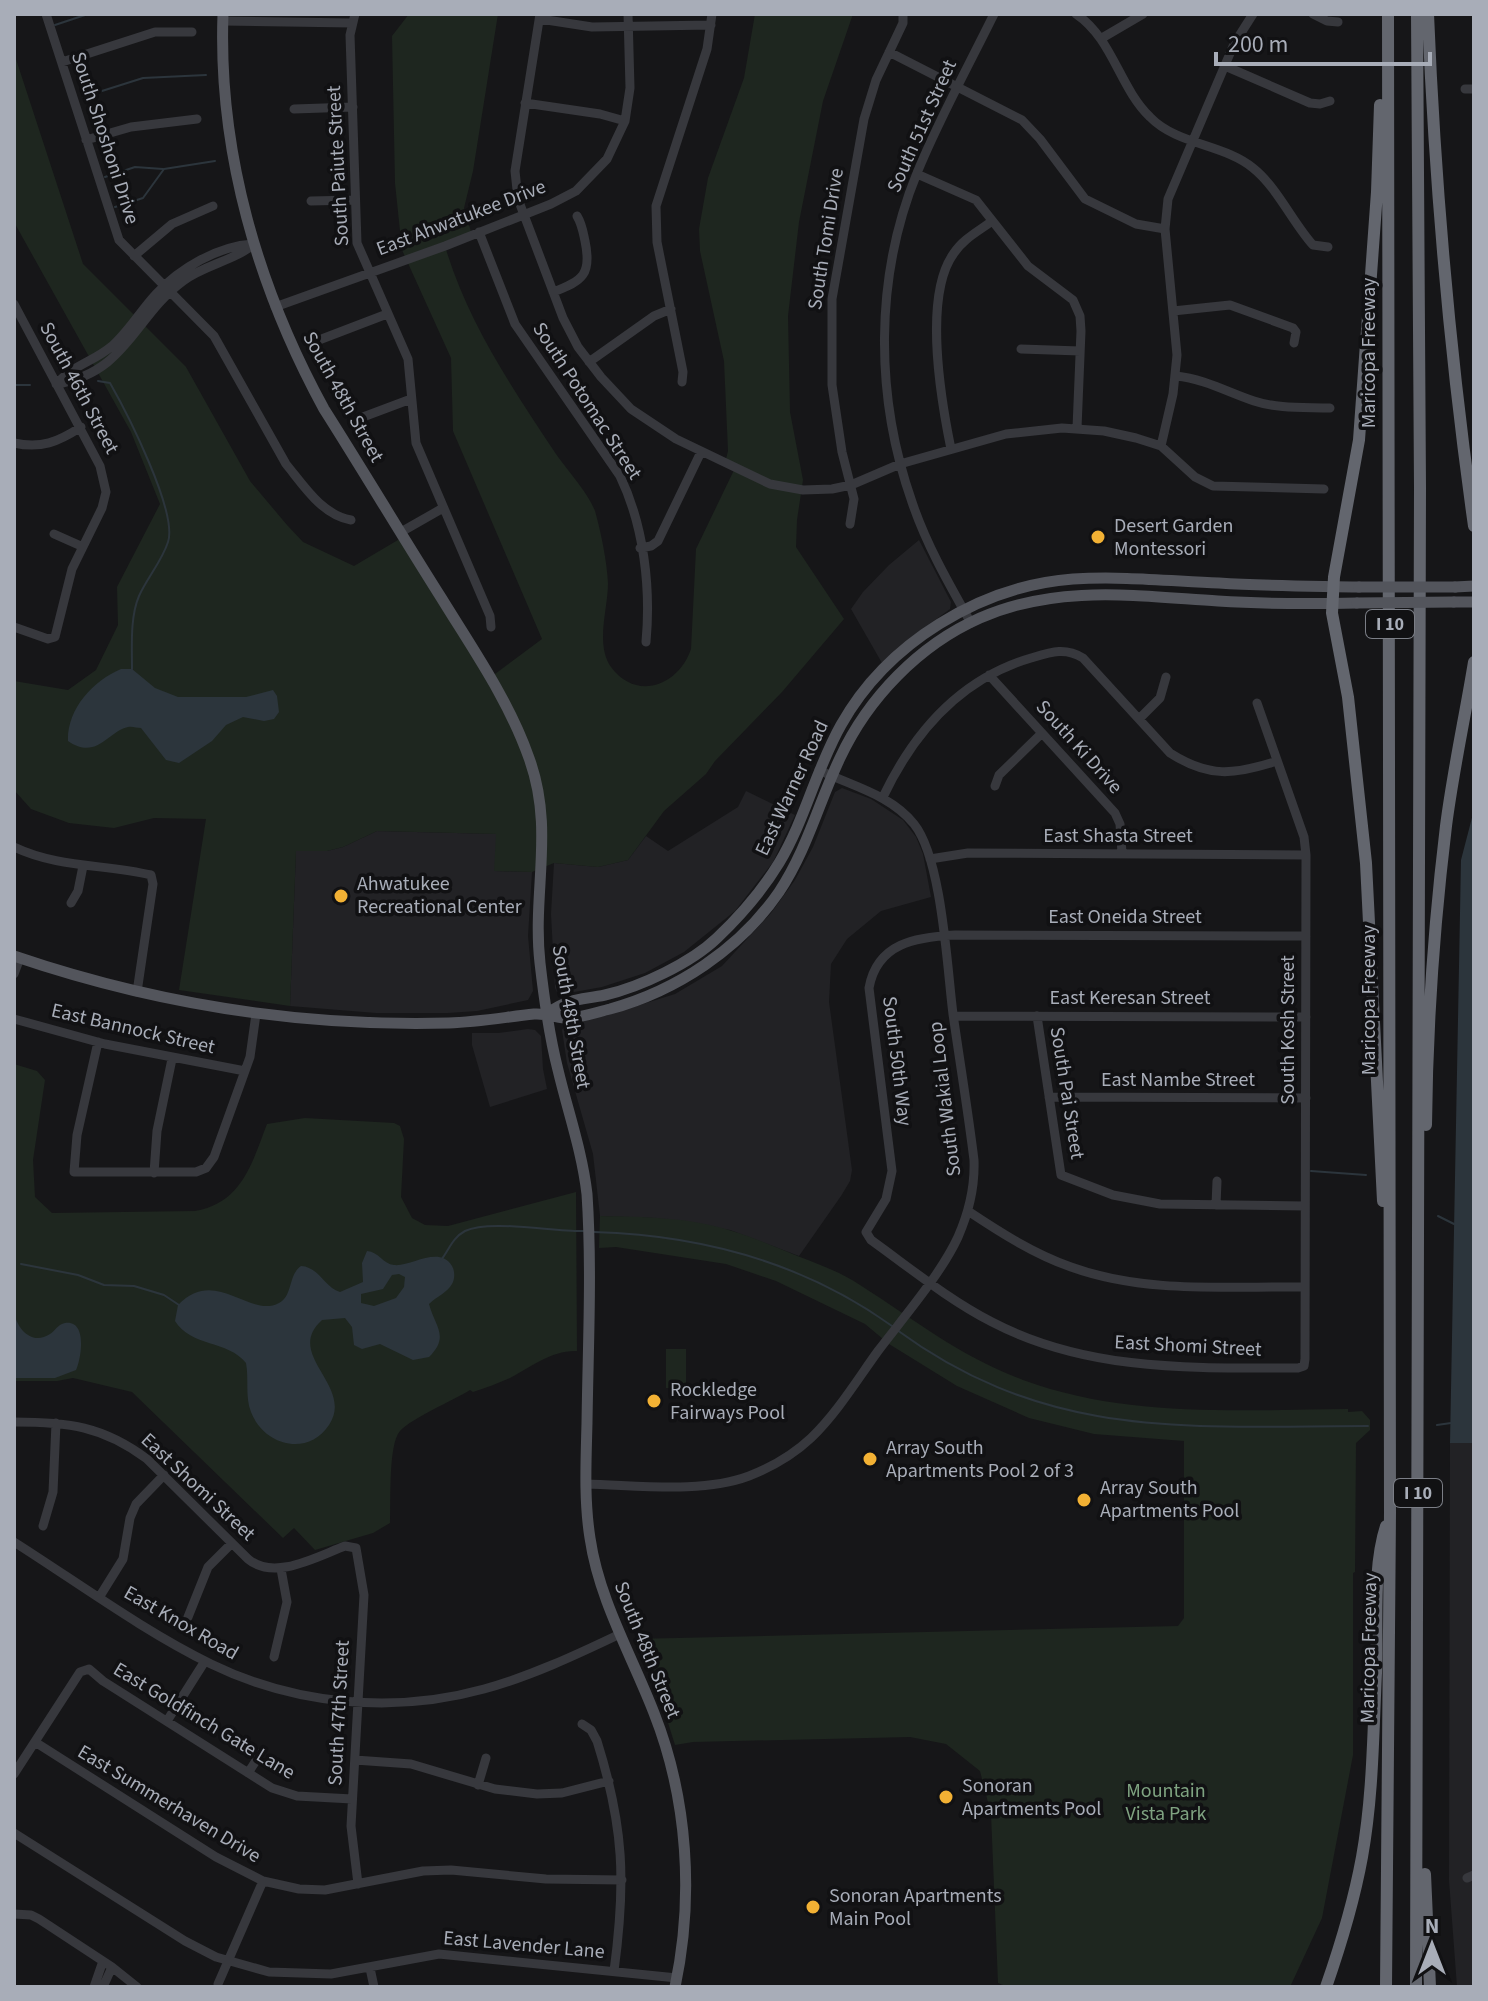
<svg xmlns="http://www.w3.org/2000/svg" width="1488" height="2001" font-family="'Source Sans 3',sans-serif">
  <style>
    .built { fill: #222225 }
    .green { fill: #1e261f }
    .water { fill: #2c353c; fill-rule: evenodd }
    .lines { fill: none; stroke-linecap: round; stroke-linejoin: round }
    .stream { stroke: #2c353c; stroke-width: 2 }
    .minor { stroke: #37383d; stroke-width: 9 }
    .major { stroke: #53555c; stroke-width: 11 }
    .highway { stroke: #63666e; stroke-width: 12 }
    .major-bridge { stroke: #53555c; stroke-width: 11 }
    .poi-dot { fill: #f2b134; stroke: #111113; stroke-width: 3 }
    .labels { text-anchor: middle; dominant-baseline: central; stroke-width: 7; stroke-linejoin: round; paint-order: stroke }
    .shield { fill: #111113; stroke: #7b7e86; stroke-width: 2 }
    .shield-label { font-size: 18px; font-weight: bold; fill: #a8adb8 }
    .street-label { font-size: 20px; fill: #a8adb8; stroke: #111113 }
    .poi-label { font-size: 20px; fill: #a8adb8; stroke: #111113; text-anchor: start }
    .park-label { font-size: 20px; fill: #7fa381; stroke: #111113 }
  </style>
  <rect width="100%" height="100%" fill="#161618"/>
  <path class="built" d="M919,540L951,602L950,609L904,643L882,663L851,609L863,592L889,565Z
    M842,788L871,799L903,820L916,837L923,854L931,897L881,911L847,939L831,964L829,1002L852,1170L850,1181L841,1196L799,1256L730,1230L654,1218L600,1216L593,1154L567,1063L562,1030L566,1023L614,1013L675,994L722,966L771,913L795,880L813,847L835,792Z
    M746,791L795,815L773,862L735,911L684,952L645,973L602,987L563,994L557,992L555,988L551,914L554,863L598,867L628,860L646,836L668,851L738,807Z
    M377,831L497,834L495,871L532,872L528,936L533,991L528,1000L477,1011L448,1013H376L290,1006L296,851H327L343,847Z
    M528,1029L535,1030L541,1036L543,1069L547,1089L490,1107L472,1045V1033H498Z
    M1450,1443H1474V1987H1457L1449,1880Z"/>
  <path class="green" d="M409,14H498L473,171L464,208L472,235L445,246C467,321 511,386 554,451C565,468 588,492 595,511C601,532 607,562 608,583C608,610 595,644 611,667C637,702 679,685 691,649L696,549L735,468L725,463L728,451L724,361L700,251L699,229L708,178L744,78L755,14H853L823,101L799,222L788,316L790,412L803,480L797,520L796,547L844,619L782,692L715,761L706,774L664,811L628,860L598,867L554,863L532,872L494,871L496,834L377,831L343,847L327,851H296L290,1006L179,990L206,819L154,818L114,828L69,823L31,809L14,790V681L68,690L96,670L118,625L117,587L160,504L131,432L14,222V53L83,264L186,367L250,481L287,525L303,542L354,566L403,537L491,677L542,639L453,431L451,358L402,250L395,183L392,36Z
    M14,1064L37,1071L45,1080L33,1160L35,1197L52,1213L195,1211C242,1203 252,1163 267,1124L305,1118L394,1123L400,1126L404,1139L401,1197L412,1218L425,1225L448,1226L576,1192L577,1351C552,1350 531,1367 510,1378C498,1383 486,1388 473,1392L470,1390C452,1401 412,1418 400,1431C388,1444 391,1504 390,1523L373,1533L315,1550L294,1528L283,1538L132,1392L73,1378L57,1381H14Z
    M600,1216C643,1217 690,1217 732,1231C755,1238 778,1248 800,1257C821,1265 842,1273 860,1285C915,1320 961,1357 1023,1380C1126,1418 1239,1410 1348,1409V1412L1362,1411L1370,1420V1430L1356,1443L1355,1572L1353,1573V1755L1322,1918L1290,1987H1008L998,1983L991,1814L980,1771L946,1744L910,1737L693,1742L675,1745L659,1694L634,1639L1178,1626L1184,1618V1441L1094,1434L1029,1418L957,1386L889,1344L865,1324L776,1281L726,1264L616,1247L599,1248Z
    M666,1349H686V1388H666Z"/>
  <path class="water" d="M121,669H132L155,688L178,697H246L273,690L277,696L279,712L274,719L264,721L243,717L226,725L212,741L179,763L166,760L141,728C137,728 132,726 128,727C108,731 97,761 68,741C67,710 92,681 121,669Z
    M1474,810V1443H1450L1461,860Z
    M367,1251C379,1252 383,1264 394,1265C411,1267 439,1245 452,1266C455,1271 455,1279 452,1284C448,1292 436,1297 429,1304C435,1327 450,1336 429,1357L413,1360L380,1344L362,1349L354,1345L352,1327L345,1318L322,1320C283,1355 355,1386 329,1425C308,1457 264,1446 251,1412C245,1397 249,1379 246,1363C228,1340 191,1347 175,1321L178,1305C216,1266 249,1319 279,1303C293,1296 288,1275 301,1266C319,1267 324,1287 340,1292L363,1282L362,1263ZM399,1274L405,1277L404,1287L396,1298L374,1306L361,1303V1294L383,1289L392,1275Z
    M14,1312C17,1329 32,1346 50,1334C55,1331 58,1324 65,1323C88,1320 81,1359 76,1370L55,1378H14Z"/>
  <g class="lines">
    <path class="stream" d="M55,25L88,14
      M83,97L143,78L206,75
      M105,177L135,167L163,169
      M115,207L143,198L164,169L215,161
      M98,381L110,383C126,411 178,512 168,542C162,561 147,578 139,596C130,617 132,646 132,669
      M14,385H30
      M1311,1171L1366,1175
      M1438,1216L1454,1224
      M594,1232C701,1235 804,1263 892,1326
      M441,1260C449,1250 452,1238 465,1231C489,1219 554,1232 584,1231
      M21,1264L78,1275L104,1285L134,1286L164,1295L179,1305
      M897,1330C1050,1442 1190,1426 1368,1426
      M1437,1425L1451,1423"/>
    <path class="minor" d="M46,14L119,240L214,336L286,464C304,486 322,515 351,520
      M355,14L350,35L357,243L408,359L416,443L490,616L491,627
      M540,14L515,171L518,199L563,318L578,347L601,377L631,409L676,439L770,484L803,490L832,489L851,485L900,464L1006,434L1062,428L1104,431L1136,438L1161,446L1195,477L1213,486L1324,489
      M1076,14C1113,39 1119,87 1150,117C1177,145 1224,144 1253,168C1277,187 1293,223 1313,245L1328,247
      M1313,14L1327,21L1338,22
      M540,19L592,27L711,25
      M223,21L352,23
      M1102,38L1143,14
      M889,52L1022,120L1040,139L1085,199L1136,224L1165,229
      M62,62L155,32H192
      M1225,66L1310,103L1320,104L1330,101
      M1465,89H1474
      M525,103L600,114L625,121
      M294,109L353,107
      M86,140L131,127L197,119
      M917,174L976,200L1028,266L1073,300L1080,316L1081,331L1077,428
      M311,201L354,200
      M479,232L515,324L620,476C644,526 651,588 646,642
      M134,256L172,224L213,206
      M553,292C583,281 592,274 585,241C583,232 582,224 577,216
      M14,304L100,466L106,492L102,508L72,569L55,637L48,639L14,627
      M275,307L445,246L551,204L576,191L607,159L625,121L630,88L628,14
      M1173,311L1230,305L1293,328L1296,332L1294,343
      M319,340L387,314
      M1021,349L1080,351
      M589,362L654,316L671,309
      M1176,376C1205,379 1227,392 1254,401C1278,409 1305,407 1330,408
      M682,382L683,372L657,242L656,206L707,49L712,14
      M56,384C127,373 134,317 183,281C204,265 234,261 254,244
      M56,384C75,364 93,362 112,346C129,331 141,310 156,294C180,268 218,246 253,244
      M363,417L411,399
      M14,443C41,449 58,442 81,427
      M1161,446L1173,394L1177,355L1165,229L1168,199L1234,44L1253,14
      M951,449C941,400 923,295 954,253C963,239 979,231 992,221
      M850,524L854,499L842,452L832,385V299L864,119L876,80L903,23V14
      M401,532L443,508
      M54,534L81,546
      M640,548L651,546L658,541L701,452
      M971,623C949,584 926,544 912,502C875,397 874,278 917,173C939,119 968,67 994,14
      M989,675L1115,813L1120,824L1122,853
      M1257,703L1304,837L1306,855L1305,1359L1304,1366L1298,1368C1193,1368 1088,1372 992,1322C949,1300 910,1268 871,1240L866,1232L886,1199L892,1171L869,988C877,943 916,937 955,935L1306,936
      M1139,719L1160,698L1166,677
      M995,786L999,775L1042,733
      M883,797C914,732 960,679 1031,658C1051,652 1065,647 1083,658L1170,753C1209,778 1234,775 1277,761
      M14,847C58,868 105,864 151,875L153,884L137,992
      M930,859L968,853L1306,855
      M71,903L78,891L83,866
      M14,974L20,958
      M954,1016L1306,1017
      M1037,1016L1061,1175L1113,1195L1160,1204L1305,1206
      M14,1019L105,1044L245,1071
      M98,1042L77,1135L74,1172H196L206,1168L214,1157L250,1057L256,1014
      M1049,1097L1306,1098
      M154,1173L157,1131L172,1059
      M1216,1205L1217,1181
      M968,1211C1001,1233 1034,1254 1071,1267C1146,1294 1227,1286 1305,1287
      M14,1422C68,1422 103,1426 147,1459L248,1559C274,1581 316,1557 345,1546L356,1548L364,1595L351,1826L358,1884
      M586,1484C637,1485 701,1494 749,1476C772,1467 793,1455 811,1438C837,1413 857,1380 878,1351C903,1318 941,1274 958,1237C969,1212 975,1187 974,1160C968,1111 960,1063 953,1014C947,967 942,859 914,824C890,794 851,786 819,770
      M43,1526L53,1492L56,1423
      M14,1542C77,1582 145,1632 211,1664C295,1705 394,1714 484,1689C531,1676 576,1655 620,1634
      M100,1596L123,1559L130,1518L136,1504L164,1475
      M188,1617L208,1567L232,1543
      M274,1657L287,1602L281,1569
      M167,1721L205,1661
      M582,1724L591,1730L597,1741C624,1827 626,1882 614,1971
      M35,1742L216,1857L263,1881L299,1889L325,1890L423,1871L451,1870L546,1879L622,1880
      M355,1760L411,1764L495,1789L537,1794L562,1793L609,1781
      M248,1773L261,1753
      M14,1774L80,1672L89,1669L103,1681L272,1788L297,1796L352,1799
      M478,1785L486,1758
      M14,1833L185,1941L216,1957L269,1972L331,1974L439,1954L677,1978
      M1467,1878L1474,1875
      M14,1914L31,1915L39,1919L112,1967L137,1987
      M370,1968L374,1987
      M218,1984L263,1881
      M94,1987L103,1961
      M103,1987L112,1967"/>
    <path class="major" d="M223,14C218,152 258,288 324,409C364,472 402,536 442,599C474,651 509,701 529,758C555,829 532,892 540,963C544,998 549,1035 558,1070C568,1112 582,1151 587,1194C592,1270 588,1347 587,1423C586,1462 584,1500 590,1538C599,1600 632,1656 654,1713C688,1799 694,1898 675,1987
      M1455,587L1474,586
      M1454,602H1474
      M14,956C155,1004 300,1027 449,1023C478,1022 506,1017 534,1014C546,1013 553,1017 564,1018C578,1019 597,1012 610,1009C676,991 740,949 779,892C807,850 819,802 840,758C868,698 919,645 980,618C1057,584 1137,596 1218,601C1264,604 1311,604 1357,603
      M548,1013C569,998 581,1000 605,995C640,987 691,963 717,938C741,915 762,891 779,863C805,820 816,769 841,725C887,643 980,586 1073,579C1122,576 1171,581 1219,583C1265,586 1312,586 1359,587"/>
    <path class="highway" d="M1428,14C1435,185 1450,356 1474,526
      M1380,105L1377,192L1359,440L1334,577L1332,613L1348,697L1366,863L1383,1201
      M1426,1125C1427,1025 1434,925 1446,826C1453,771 1465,717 1474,662
      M1425,1874L1430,1987
      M1326,1987C1341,1944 1354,1901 1362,1857C1373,1796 1373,1734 1376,1673C1378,1627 1372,1569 1386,1526
      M1386,1987L1390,1512L1388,14
      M1416,1987L1420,488L1417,14"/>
    <path class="major-bridge" d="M1359,587H1455
      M1357,603L1454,602"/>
  </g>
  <g class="poi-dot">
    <circle cx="1098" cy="537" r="8"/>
    <circle cx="341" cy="896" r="8"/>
    <circle cx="654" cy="1401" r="8"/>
    <circle cx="870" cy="1459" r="8"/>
    <circle cx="1084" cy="1500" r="8"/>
    <circle cx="946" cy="1797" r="8"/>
    <circle cx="813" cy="1907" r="8"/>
  </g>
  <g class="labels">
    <g class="shield">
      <rect x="1366" y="610" width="48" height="28" rx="6"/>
      <rect x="1394" y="1479" width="48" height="28" rx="6"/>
    </g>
    <g class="shield-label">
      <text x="1390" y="624">I 10</text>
      <text x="1418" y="1493">I 10</text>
    </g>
    <g class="street-label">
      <text transform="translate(922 126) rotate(-66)">South 51st Street</text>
      <text transform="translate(105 138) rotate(72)">South Shoshoni Drive</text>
      <text transform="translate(338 166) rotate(-93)">South Paiute Street</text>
      <text transform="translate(461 218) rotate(-21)">East Ahwatukee Drive</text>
      <text transform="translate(826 239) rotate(-81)">South Tomi Drive</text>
      <text transform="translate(1369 353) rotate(-90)">Maricopa Freeway</text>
      <text transform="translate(79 388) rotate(62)">South 46th Street</text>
      <text transform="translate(343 397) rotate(61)">South 48th Street</text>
      <text transform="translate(587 401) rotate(57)">South Potomac Street</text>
      <text transform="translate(1079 747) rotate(48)">South Ki Drive</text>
      <text transform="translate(792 788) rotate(-65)">East Warner Road</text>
      <text x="1118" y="836">East Shasta Street</text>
      <text x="1125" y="917">East Oneida Street</text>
      <text x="1130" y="998">East Keresan Street</text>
      <text transform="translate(1369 1000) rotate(-90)">Maricopa Freeway</text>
      <text transform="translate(571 1017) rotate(80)">South 48th Street</text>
      <text transform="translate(133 1029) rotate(13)">East Bannock Street</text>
      <text transform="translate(1288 1030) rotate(-90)">South Kosh Street</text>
      <text transform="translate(897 1061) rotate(83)">South 50th Way</text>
      <text x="1178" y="1080">East Nambe Street</text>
      <text transform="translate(1067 1093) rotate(81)">South Pai Street</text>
      <text transform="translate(945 1099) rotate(-97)">South Wakial Loop</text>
      <text transform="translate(1188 1346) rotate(3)">East Shomi Street</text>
      <text transform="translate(198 1487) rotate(43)">East Shomi Street</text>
      <text transform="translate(181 1623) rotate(30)">East Knox Road</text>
      <text transform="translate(1369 1648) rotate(-89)">Maricopa Freeway</text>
      <text transform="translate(647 1650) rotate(68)">South 48th Street</text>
      <text transform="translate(339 1713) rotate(-87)">South 47th Street</text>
      <text transform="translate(204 1721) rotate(31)">East Goldfinch Gate Lane</text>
      <text transform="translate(169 1804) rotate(31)">East Summerhaven Drive</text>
      <text transform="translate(524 1945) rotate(5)">East Lavender Lane</text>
    </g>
    <g class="poi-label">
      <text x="1114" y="526">Desert Garden<tspan x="1114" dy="23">Montessori</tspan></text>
      <text x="357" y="884">Ahwatukee<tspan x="357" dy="23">Recreational Center</tspan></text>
      <text x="670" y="1390">Rockledge<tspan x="670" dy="23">Fairways Pool</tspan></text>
      <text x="886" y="1448">Array South<tspan x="886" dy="23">Apartments Pool 2 of 3</tspan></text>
      <text x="1100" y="1488">Array South<tspan x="1100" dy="23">Apartments Pool</tspan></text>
      <text x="962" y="1786">Sonoran<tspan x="962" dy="23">Apartments Pool</tspan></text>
      <text x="829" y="1896">Sonoran Apartments<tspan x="829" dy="23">Main Pool</tspan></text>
    </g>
    <g class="park-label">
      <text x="1166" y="1791">Mountain<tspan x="1166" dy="23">Vista Park</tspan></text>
    </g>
  </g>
  <rect width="1488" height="2001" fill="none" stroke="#a8adb8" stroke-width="32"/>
  <g transform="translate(1432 1945)" stroke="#111113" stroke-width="6" paint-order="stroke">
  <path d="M0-6L14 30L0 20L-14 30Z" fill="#a8adb8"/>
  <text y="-12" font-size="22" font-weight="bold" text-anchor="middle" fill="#a8adb8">N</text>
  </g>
  <path d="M1216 52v12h214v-12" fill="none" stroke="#a8adb8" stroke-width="4"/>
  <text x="1228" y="52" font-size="24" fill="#a8adb8" stroke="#111113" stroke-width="6" paint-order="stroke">200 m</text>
</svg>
